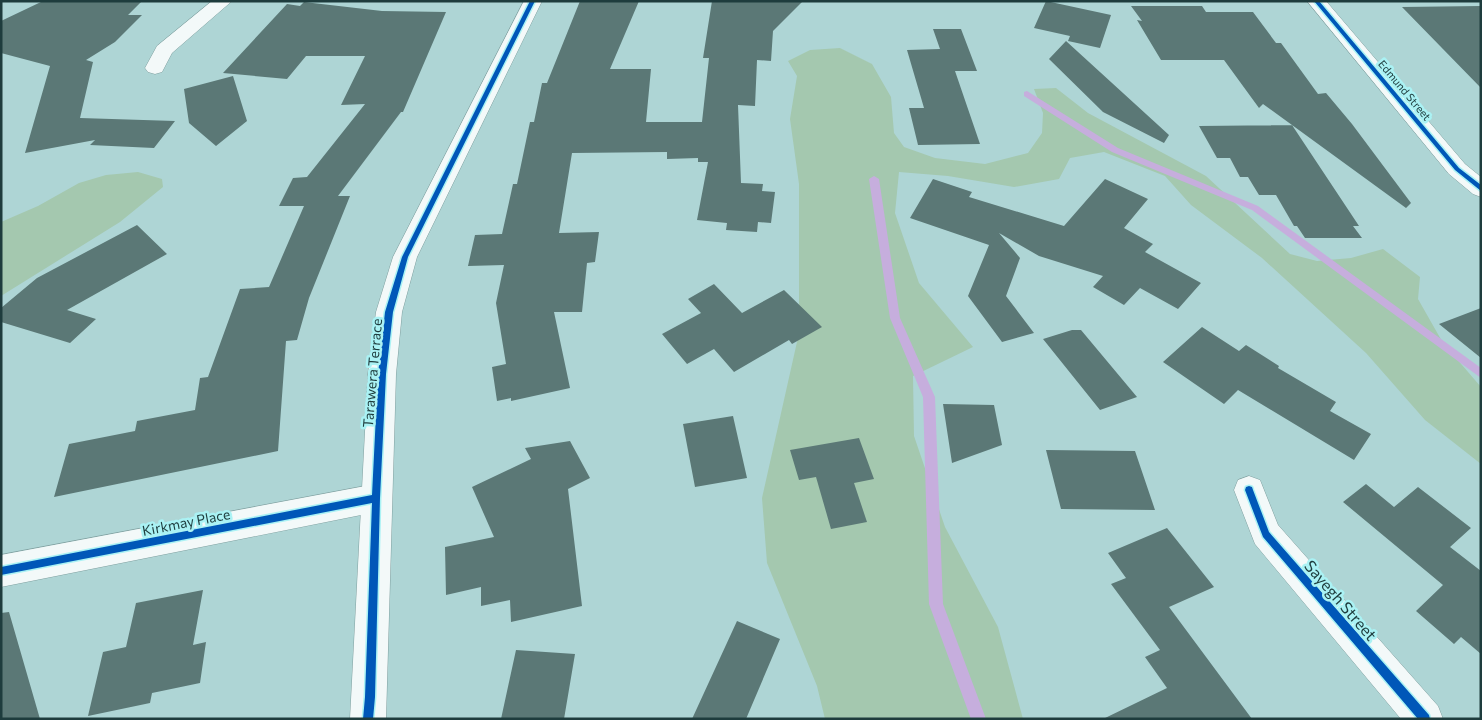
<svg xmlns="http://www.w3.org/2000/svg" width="1482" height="720" font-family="Commissioner,sans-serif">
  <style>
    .green { fill: #a4c8af }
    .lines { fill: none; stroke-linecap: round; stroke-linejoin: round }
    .stream { fill: #c6aedd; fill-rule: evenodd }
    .building { fill: #5b7876 }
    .street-casing { stroke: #7f9f9f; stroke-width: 1 }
    .secondary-casing { stroke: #7f9f9f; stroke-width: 1 }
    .street { fill: #f3f9f9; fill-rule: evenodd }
    .secondary { fill: #f3f9f9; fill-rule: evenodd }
    .cycleway-casing { stroke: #aaf2f4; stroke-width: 3 }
    .cycleway { fill: #0057b8; fill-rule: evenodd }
    .labels { text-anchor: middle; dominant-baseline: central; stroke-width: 5; stroke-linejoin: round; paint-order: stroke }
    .far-street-label { font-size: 11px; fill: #1e3c3d; stroke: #aaf2f4 }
    .street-label { font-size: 14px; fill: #1e3c3d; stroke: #aaf2f4 }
    .near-street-label { font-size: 16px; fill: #1e3c3d; stroke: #aaf2f4 }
  </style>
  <rect width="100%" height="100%" fill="#aed5d5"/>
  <path class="green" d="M840,48L872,64L891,97L894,133L904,147L935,158L985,164L1028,153L1042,133L1043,113L1034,89L1056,88L1088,113L1206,176L1290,254L1317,261L1351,258L1383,249L1420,277L1418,299L1443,343L1481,387V464L1425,420L1366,353L1262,258L1191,205L1165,176L1104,152L1070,158L1059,179L1014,187L948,176L899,172L895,213L919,283L973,347L913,376L914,436L945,527L998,627L1023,719H825L817,686L767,563L762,498L799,333V184L790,119L797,76L788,61L810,50Z
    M138,172L162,179L163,187L120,222L1,296V222L38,206L79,183L106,175Z"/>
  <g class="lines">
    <path class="stream" d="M1027,91L1118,148L1258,206L1481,368V378L1252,210L1112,152L1024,96V92Z
      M874,176L879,179L900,318L935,397L943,604L986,719H971L929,604L923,397L890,318L869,179Z"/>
  </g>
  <path class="building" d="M43,1H142L128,15H142L115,42L86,60L93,62L80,118L175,121L154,148L90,145L95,140L25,153L50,66L1,53V21Z
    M580,1H639L610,69H651L646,122H702L709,58H703L712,1H803L773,31L771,61L757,60L755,106L738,105L741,183L763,184L762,191L775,192L771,223L758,222L757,232L726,230L727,223L697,220L708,162H698V158L667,159V152L572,153L559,233L599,232L595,262L587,263L582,312H554L570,388L511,401V398L497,401L492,367L506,364L496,303L504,265L468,266L475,235L502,234L513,184H517L530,122H534L542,83H547Z
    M1046,1L1111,15L1100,48L1068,41L1070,36L1034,28Z
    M304,2L382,11L446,12L403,112H401L338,196H350L309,298L297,340L286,341L278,451L54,497L69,444L135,431L137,421L195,410L200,378L208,377L240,289L269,287L304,206H279L293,178L307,177L365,104L341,105L365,56H306L287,79L223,73L287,4L300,6Z
    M1131,6H1202L1206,12H1253L1276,43H1281L1318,94L1326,93L1352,124L1411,203L1406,208L1263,104L1259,108L1224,60H1161L1137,20L1142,21Z
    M1481,6V88L1402,7Z
    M933,29H961L977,71H955L980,144L918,145L909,108H924L907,50L940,49Z
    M1066,41L1169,135L1164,143L1103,112L1049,59Z
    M233,76L247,121L216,146L189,123L184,89Z
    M1292,125L1359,226H1353L1362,238H1305L1297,226H1294L1276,195H1259L1248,177H1240L1230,158H1217L1199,126Z
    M933,179L972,192L969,197L1064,226L1105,179L1148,199L1124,228L1153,244L1145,252L1201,283L1178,309L1140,288L1124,305L1093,287L1103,276L1039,256L999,233L1020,258L1006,296L1034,333L1002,342L968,296L989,245L910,218Z
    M137,225L167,254L67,310L96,319L70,343L1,322V308L37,278Z
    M714,284L742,313L784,290L822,327L792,344L789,340L734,372L714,349L687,364L662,334L701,313L688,299Z
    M1481,308V358L1439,324Z
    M1202,327L1239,351L1246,345L1279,366L1278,368L1336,402L1330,411L1371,434L1354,460L1238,390L1224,404L1163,362Z
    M1072,330H1081L1137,397L1100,410L1043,339Z
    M943,404L994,405L1002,445L952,463Z
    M733,416L747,478L695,487L683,424Z
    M859,438L874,479L854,483L867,522L831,529L816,477L799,480L790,450Z
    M570,441L590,478L568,489L582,606L511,622L510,600L481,606V587L446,595L445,547L494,537L472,487L531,459L525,448Z
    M1046,450L1135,451L1155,510L1061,509Z
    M1366,484L1394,507L1418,487L1471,528L1450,547L1481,571V654L1461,637L1454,644L1416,611L1443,585L1343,502Z
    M1167,528L1214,587L1169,607L1252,719H1103L1167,688L1145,657L1160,650L1111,584L1126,578L1108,553Z
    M203,590L193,645L206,642L200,683L152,693L150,703L88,716L103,652L126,647L136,603Z
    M9,612L40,719H1V613Z
    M737,621L780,639L746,719H692Z
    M516,650L575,654L564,719H501Z"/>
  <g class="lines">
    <g class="street-casing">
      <path id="street" d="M212,1H232L172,53L162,72L155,74L148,72L145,68L157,46Z
        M1307,1H1326L1465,164L1481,177V197L1473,194L1449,174Z
        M1249,476L1260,480L1278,525L1438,706L1443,719H1401L1255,544L1234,490L1238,480Z
        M376,484L387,488L392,498L387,508L376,512L1,587V555Z"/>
    </g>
    <g class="secondary-casing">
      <path id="secondary" d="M524,1H542L417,257L402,312L396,374L386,719H350L368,374L376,312L393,257Z"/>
    </g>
    <use href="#street" class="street"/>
    <use href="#secondary" class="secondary"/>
    <g class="cycleway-casing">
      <path id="cycleway" d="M530,1H535L408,257L393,312L386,374L380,498L375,697L373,719H363L365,697L372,503L1,575V567L372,495L378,374L385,312L402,257Z
        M1314,1H1319L1459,168L1481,185V191L1455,170Z
        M1249,486L1252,487L1253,490L1269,532L1429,715L1430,719H1418L1263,537L1245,490L1246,487Z"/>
    </g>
    <use href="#cycleway" class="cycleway"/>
  </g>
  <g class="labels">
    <g class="far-street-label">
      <text transform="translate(1405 90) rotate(50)">Edmund Street</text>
    </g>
    <g class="street-label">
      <text transform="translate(372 373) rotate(-85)">Tarawera Terrace</text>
      <text transform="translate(186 522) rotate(-11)">Kirkmay Place</text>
    </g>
    <g class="near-street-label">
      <text transform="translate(1341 600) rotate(49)">Sayegh Street</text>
    </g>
  </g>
  <rect width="1482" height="720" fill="none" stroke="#1e3c3d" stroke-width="5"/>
</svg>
